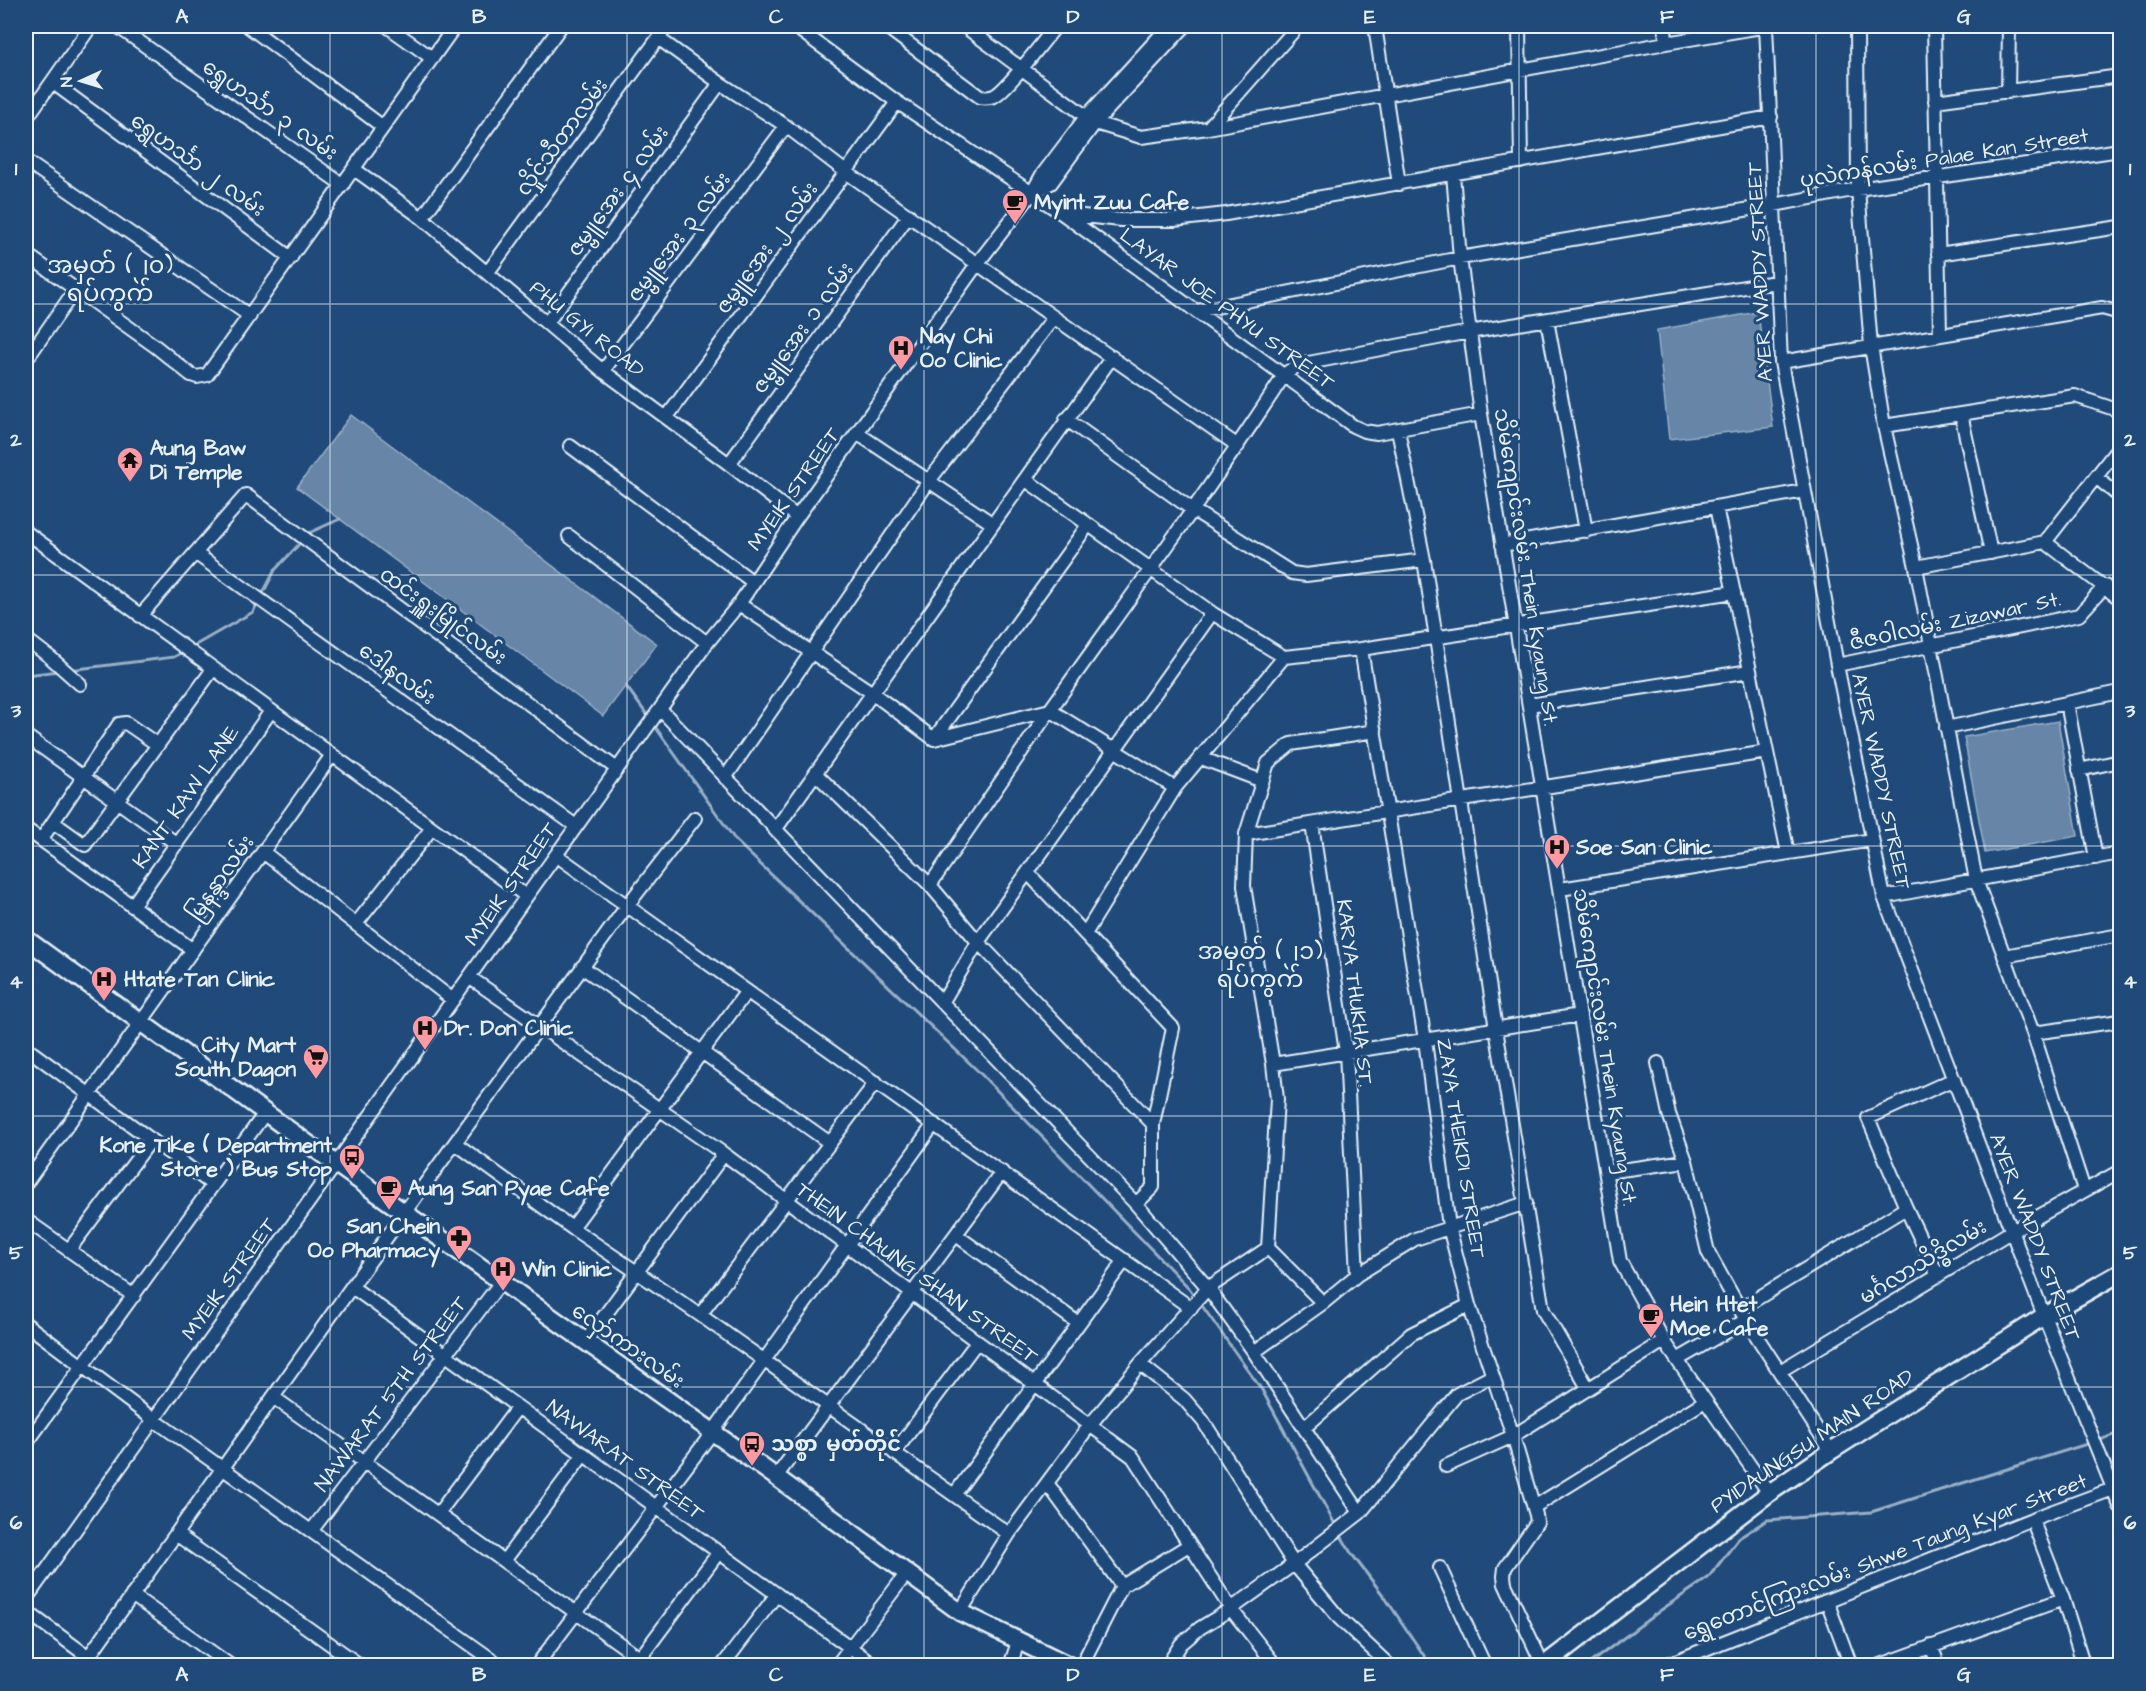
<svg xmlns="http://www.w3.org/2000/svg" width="2146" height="1691" font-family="'Architects Daughter','Noto Sans Myanmar',sans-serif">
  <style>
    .water { fill: #6685a7; stroke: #9ab0c7; stroke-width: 1.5 }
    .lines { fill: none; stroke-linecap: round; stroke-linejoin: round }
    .stream { stroke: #9ab0c7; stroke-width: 3 }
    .minor-casing { stroke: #e8f1f8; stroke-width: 16 }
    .major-casing { stroke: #e8f1f8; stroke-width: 21 }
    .minor { stroke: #1f4a7a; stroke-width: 12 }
    .major { stroke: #1f4a7a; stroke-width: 16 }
    .grid { fill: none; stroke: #e8f1f8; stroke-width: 1.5; stroke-opacity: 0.55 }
    .labels { text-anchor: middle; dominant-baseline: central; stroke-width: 6; stroke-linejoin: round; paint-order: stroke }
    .street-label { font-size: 21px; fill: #e8f1f8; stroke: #1f4a7a }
    .poi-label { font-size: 21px; font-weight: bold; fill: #e8f1f8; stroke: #1f4a7a; text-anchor: start }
    .quarter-label { font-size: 24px; fill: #e8f1f8; stroke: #1f4a7a }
    .neatline { fill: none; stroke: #e8f1f8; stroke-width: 2 }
    .grid-label { font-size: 20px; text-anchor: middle; font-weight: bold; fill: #e8f1f8 }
  </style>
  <rect width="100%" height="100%" fill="#1f4a7a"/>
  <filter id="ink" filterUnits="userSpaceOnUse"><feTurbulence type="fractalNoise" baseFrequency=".0167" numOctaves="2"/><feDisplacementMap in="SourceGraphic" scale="12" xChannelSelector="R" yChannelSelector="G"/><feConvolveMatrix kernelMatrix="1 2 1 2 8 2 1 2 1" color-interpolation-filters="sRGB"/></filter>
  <g filter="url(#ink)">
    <path class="water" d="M1758,312L1773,427L1669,439L1657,330Z
      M351,415L657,644L603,716L297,487Z
      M2058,721L2078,836L1985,853L1964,737Z"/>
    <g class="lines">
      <path class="stream" d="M307,536L311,532L340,519
        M262,595L275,570L302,541
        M192,647L253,612L257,604
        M69,670L174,657L183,652
        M26,675L59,671
        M626,686L650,719
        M654,725L736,841L979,1072L1189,1288L1196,1298
        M1200,1303L1262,1390L1337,1528
        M2097,1441L2120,1433
        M1340,1534L1351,1553L1386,1599L1431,1666
        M1586,1666L1661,1610L1708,1578L1739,1538L1767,1520L1871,1512L2090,1443"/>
      <g class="minor-casing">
        <path id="minor" d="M117,26L343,185
          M248,26L383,127
          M387,26L432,58
          M794,26L897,102L1063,214L1353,426L1364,431L1377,433L1481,414
          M885,26L980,97C985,98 989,98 994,96C1007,90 1044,40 1056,26
          M964,26L1095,123L1141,137L1208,128L1666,43L1767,26
          M1375,26L1399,184
          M1519,26L1521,162
          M1665,26L1666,43
          M1766,26L1781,362L1837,665L1884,897L2044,1316L2120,1506
          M1857,26L1858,189L1871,346L1884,426L1916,567L1976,880L2033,1033L2084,1190
          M1934,26L1940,334
          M658,38L720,83L786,126L846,172L1238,446
          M52,82L291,258
          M2008,92L2009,26
          M1935,101L2120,76
          M26,119L91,26
          M1208,128L1298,26
          M26,161L250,316
          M354,169L422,218L603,371L729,464L797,517
          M1453,174L1460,258L1481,414L1620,1261L1664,1341L1769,1493
          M1032,193L1051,183L1095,123L1185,26
          M1064,214L1121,220H1174L1226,214L1771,117
          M422,218L561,26
          M26,254L155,346L191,375L197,377L207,375L455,26
          M1938,254L2120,227
          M488,272L667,26
          M1196,311L1460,258L1774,205L1858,189L2120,150
          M1547,320L1586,531
          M547,323L720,83
          M26,360L75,290
          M1781,362L2102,308L2120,313
          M603,371L786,126
          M1961,414L1991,553
          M667,417L897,102
          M1066,419L1193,510L1292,573L1306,575L1424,560
          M1884,426L2075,396L2120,411
          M1398,430L1424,560L1496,1029L1543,1310L1588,1388
          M857,433L993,524L1112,357
          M570,446L753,582
          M729,464L909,215
          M2096,477L2120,497
          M1026,480L1212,613L1284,657L1361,649L1734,592
          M1716,507L1788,853
          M26,532L526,896
          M569,536L707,643
          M2045,542L2120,599
          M1502,545L1804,491
          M195,553L576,826
          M1916,567L2045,542L2120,446
          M739,604L871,692L934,739L1050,710C1129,599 1210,489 1285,374L1298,365L1469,332L1776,282
          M140,616L246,495L617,769
          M26,639L51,658L80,684
          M1361,649L1425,1040L1449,1227L1469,1305L1513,1436L1536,1515L1537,1522L1505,1568L1504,1576L1505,1584L1543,1665
          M1837,665L2079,615L2105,586
          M2067,703L2096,858
          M1529,705L1750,671
          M660,709L1136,1204L1208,1288L1254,1352L1360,1513
          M1946,728L2120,692
          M26,736L177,844
          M934,739L1088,525
          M1201,758L1262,781
          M2079,770L2120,761
          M816,774L930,885L978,942L1153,1124
          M725,778L929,481L1054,317
          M53,822L85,845L213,669
          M1312,824L1346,1052L1357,1275
          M26,829L193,950
          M775,830L993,524
          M1246,834L1767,752
          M41,840L119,724L126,723L158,745
          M263,852L453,1000
          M556,855L1191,1308
          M1028,873L1173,1028L1153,1124V1187L1136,1204
          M930,885L1050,710L1175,788
          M1560,889L1872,840
          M1884,897L2120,853
          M132,906L271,711
          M356,924L432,828
          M1085,934L1175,788L1284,657
          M2004,956L2120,935
          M582,967L830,1143
          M469,977L724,1154L1133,1457L1231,1609L1276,1666
          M942,1003L978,942L1212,613
          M2033,1033L2120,1021
          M26,1048L213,1185
          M1658,1063L1669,1114L1686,1161
          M1273,1064L1580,1015
          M455,1143L572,1228L700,1315L1009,1534
          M1606,1172L1686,1161L1708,1252L1746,1320L1831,1451
          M26,1183L332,755
          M26,1220L134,1296
          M572,1228L747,991
          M956,1235L1078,1323
          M69,1250L151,1140
          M1938,1276L1906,1208L1868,1118L1954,1079
          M352,1287L876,1666
          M1323,1303L1268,1248L1277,1099L1273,1064L1244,886L1246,834L1268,763L1291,744L1375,731
          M1740,1309L1906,1208
          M700,1315L876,1082
          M26,1324L153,1419L501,1666
          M585,1342L724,1154
          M1254,1352L1323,1303L1357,1275L1415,1239L1526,1203
          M1677,1360L1746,1320
          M1140,1364L1184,1399L1203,1421L1294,1564L1340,1619L1390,1666
          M1780,1371L2012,1231L2120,1171
          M273,1397L651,1666
          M1304,1428L1411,1334L1469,1305
          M26,1444L265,1113
          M894,1453L977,1342
          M1446,1466L1513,1436L1664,1341
          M776,1477L1002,1172
          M1047,1483L1122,1586
          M954,1495L1125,1260
          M1534,1507L1705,1401
          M438,1514L518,1407
          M2032,1519L2063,1599L2084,1666
          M312,1530L501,1282
          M176,1534L361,1666
          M504,1561L584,1454
          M1440,1568L1485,1666
          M132,1595L231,1666
          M26,1599L707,643L739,604L797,517L977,264L1032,193L1042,175L1086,117L1169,26
          M1827,1601L1851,1666
          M26,1611L101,1666
          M960,1612L1009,1534L1090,1425L1140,1364L1208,1288L1268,1248
          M1931,1646L1939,1666
          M640,1658L719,1552
          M82,1666L404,1213L627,906L695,818
          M536,1666L712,1433L934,1124
          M722,1666L777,1594
          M836,1666L907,1573
          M1010,1666L1019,1639
          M1081,1666L1122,1586L1189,1545
          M1167,1666L1181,1644L1200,1628L1231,1609L1294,1564L1360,1513L1457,1394L1492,1376
          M1663,1666L2032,1519L2113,1489L2120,1484
          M1878,1666L2063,1599"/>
      </g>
      <g class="major-casing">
        <path id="major" d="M26,939L336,1164L776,1477L960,1612L1070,1666
          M1543,1666L1769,1493L1831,1451L2044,1316L2120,1273"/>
      </g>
      <use href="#minor" class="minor"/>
      <use href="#major" class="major"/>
    </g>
  </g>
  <path class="grid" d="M330,26V1666M627,26V1666M924,26V1666M1222,26V1666M1519,26V1666M1816,26V1666M26,304H2120M26,575H2120M26,846H2120M26,1116H2120M26,1387H2120"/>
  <defs>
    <g id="cafe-pin" transform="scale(1.35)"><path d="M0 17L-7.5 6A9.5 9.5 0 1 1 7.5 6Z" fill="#ff9aa2" stroke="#1f4a7a"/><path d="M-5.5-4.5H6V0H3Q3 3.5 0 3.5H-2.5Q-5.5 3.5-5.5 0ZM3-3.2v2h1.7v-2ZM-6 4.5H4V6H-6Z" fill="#111"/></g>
    <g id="hospital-pin" transform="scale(1.35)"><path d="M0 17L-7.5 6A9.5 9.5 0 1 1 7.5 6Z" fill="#ff9aa2" stroke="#1f4a7a"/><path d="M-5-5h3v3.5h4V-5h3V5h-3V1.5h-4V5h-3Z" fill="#111"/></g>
    <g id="temple-pin" transform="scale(1.35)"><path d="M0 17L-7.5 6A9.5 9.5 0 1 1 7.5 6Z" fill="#ff9aa2" stroke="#1f4a7a"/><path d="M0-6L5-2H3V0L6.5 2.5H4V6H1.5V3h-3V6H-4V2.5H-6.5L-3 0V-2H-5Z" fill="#111"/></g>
    <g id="supermarket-pin" transform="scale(1.35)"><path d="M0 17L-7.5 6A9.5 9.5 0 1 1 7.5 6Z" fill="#ff9aa2" stroke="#1f4a7a"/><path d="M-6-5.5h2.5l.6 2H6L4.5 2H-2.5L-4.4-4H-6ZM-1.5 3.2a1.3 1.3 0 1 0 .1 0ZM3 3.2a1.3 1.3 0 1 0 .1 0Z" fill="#111"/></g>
    <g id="bus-pin" transform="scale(1.35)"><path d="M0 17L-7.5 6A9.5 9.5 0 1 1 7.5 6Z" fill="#ff9aa2" stroke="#1f4a7a"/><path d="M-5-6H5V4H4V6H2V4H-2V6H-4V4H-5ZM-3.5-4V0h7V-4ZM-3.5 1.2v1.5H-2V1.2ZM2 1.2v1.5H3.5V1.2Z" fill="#111"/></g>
    <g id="pharmacy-pin" transform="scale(1.35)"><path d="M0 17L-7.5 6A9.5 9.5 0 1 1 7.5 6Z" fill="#ff9aa2" stroke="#1f4a7a"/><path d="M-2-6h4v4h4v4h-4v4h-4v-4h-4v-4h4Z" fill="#111"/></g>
  </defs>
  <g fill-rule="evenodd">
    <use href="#cafe-pin" x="1015" y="202"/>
    <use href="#hospital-pin" x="901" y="348"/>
    <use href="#temple-pin" x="130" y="460"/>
    <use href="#hospital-pin" x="1557" y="847"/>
    <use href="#hospital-pin" x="104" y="979"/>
    <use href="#hospital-pin" x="425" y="1028"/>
    <use href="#supermarket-pin" x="316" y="1057"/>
    <use href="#bus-pin" x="352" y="1157"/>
    <use href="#cafe-pin" x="389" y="1188"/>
    <use href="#pharmacy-pin" x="459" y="1238"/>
    <use href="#hospital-pin" x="503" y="1269"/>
    <use href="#cafe-pin" x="1651" y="1316"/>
    <use href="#bus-pin" x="752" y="1444"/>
  </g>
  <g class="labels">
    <g class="street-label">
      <text transform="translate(270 110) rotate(35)">ရွှေဟင်္သာ ၃ လမ်း</text>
      <text transform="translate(562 137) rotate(-54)">လှိုင်သီတာလမ်း</text>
      <text transform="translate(1944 158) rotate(-9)">ပုလဲကန်လမ်း Palae Kan Street</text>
      <text transform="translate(198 165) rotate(36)">ရွှေဟင်္သာ ၂ လမ်း</text>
      <text transform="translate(618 191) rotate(-54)">ဇမ္ဗူအေး ၄ လမ်း</text>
      <text transform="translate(679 237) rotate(-53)">ဇမ္ဗူအေး ၃ လမ်း</text>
      <text transform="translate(767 248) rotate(-54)">ဇမ္ဗူအေး ၂ လမ်း</text>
      <text transform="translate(1760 272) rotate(-93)">AYER WADDY STREET</text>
      <text transform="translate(1227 309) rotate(36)">LAYAR JOE PHYU STREET</text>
      <text transform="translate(803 328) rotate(-54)">ဇမ္ဗူအေး ၁ လမ်း</text>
      <text transform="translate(587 329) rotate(39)">PHU GYI ROAD</text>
      <text transform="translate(794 489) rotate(-55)">MYEIK STREET</text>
      <text transform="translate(1526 567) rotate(81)">သိမ်ကျောင်းလမ်း Thein Kyaung St.</text>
      <text transform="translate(443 616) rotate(36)">ထင်းရှူးမြိုင်လမ်း</text>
      <text transform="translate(1955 621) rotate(-12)">ဇီဇဝါလမ်း Zizawar St.</text>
      <text transform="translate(397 674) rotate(36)">ဒေါနလမ်း</text>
      <text transform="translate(1881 781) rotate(78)">AYER WADDY STREET</text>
      <text transform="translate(186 797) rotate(-55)">KANT KAW LANE</text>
      <text transform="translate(221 878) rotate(-55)">မြနန္ဒာလမ်း</text>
      <text transform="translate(511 884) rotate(-55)">MYEIK STREET</text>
      <text transform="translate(1355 993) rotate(83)">KARYA THUKHA ST.</text>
      <text transform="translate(1605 1047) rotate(81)">သိမ်ကျောင်းလမ်း Thein Kyaung St.</text>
      <text transform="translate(1461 1148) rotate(81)">ZAYA THEIKDI STREET</text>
      <text transform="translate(2035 1237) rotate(69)">AYER WADDY STREET</text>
      <text transform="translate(1923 1262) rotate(-31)">မင်္ဂလာသိဒ္ဓိလမ်း</text>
      <text transform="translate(917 1273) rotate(36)">THEIN CHAUNG SHAN STREET</text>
      <text transform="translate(229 1279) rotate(-54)">MYEIK STREET</text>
      <text transform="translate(628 1346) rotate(35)">လှော်ကားလမ်း</text>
      <text transform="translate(391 1394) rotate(-53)">NAWARAT 5TH STREET</text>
      <text transform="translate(1812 1441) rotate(-34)">PYIDAUNGSU MAIN ROAD</text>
      <text transform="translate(625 1460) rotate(36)">NAWARAT STREET</text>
      <text transform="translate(1885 1557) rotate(-21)">ရွှေတောင်ကြားလမ်း Shwe Taung Kyar Street</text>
    </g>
    <g class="poi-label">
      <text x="1034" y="202">Myint Zuu Cafe</text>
      <text x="920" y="336">Nay Chi<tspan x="920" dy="24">Oo Clinic</tspan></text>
      <text x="150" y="448">Aung Baw<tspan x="150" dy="24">Di Temple</tspan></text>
      <text x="1576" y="847">Soe San Clinic</text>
      <text x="124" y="979">Htate Tan Clinic</text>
      <text x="444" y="1028">Dr. Don Clinic</text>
      <text x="296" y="1045" text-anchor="end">City Mart<tspan x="296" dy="24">South Dagon</tspan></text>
      <text x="332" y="1145" text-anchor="end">Kone Tike ( Department<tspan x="332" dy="24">Store ) Bus Stop</tspan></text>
      <text x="408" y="1188">Aung San Pyae Cafe</text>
      <text x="440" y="1226" text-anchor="end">San Chein<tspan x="440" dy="24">Oo Pharmacy</tspan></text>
      <text x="522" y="1269">Win Clinic</text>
      <text x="1670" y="1304">Hein Htet<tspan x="1670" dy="24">Moe Cafe</tspan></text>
      <text x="771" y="1444">သစ္စာ မှတ်တိုင်</text>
    </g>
    <g class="quarter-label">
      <text x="110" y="266">အမှတ် (၂၀)<tspan x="110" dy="28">ရပ်ကွက်</tspan></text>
      <text x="1260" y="952">အမှတ် (၂၁)<tspan x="1260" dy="28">ရပ်ကွက်</tspan></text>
    </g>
  </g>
  <rect width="2146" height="1691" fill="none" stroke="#1f4a7a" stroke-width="66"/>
  <g transform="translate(81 81) rotate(266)" stroke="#1f4a7a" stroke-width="4.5" paint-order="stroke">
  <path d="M0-4.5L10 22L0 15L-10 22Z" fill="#e8f1f8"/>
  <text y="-9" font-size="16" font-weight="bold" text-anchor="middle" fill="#e8f1f8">N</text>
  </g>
  <rect x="33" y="33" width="2080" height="1625" class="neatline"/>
  <g class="grid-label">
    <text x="182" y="23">A</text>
    <text x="479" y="23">B</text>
    <text x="776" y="23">C</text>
    <text x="1073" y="23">D</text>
    <text x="1370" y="23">E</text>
    <text x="1667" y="23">F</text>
    <text x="1964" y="23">G</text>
    <text x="16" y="175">1</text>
    <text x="2130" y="175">1</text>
    <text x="16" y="446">2</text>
    <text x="2130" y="446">2</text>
    <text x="16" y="717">3</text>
    <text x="2130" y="717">3</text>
    <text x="16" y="988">4</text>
    <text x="2130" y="988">4</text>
    <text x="16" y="1259">5</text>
    <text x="2130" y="1259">5</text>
    <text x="16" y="1529">6</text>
    <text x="2130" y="1529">6</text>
    <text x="182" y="1681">A</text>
    <text x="479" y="1681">B</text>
    <text x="776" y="1681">C</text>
    <text x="1073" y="1681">D</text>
    <text x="1370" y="1681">E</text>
    <text x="1667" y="1681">F</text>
    <text x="1964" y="1681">G</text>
  </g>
</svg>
